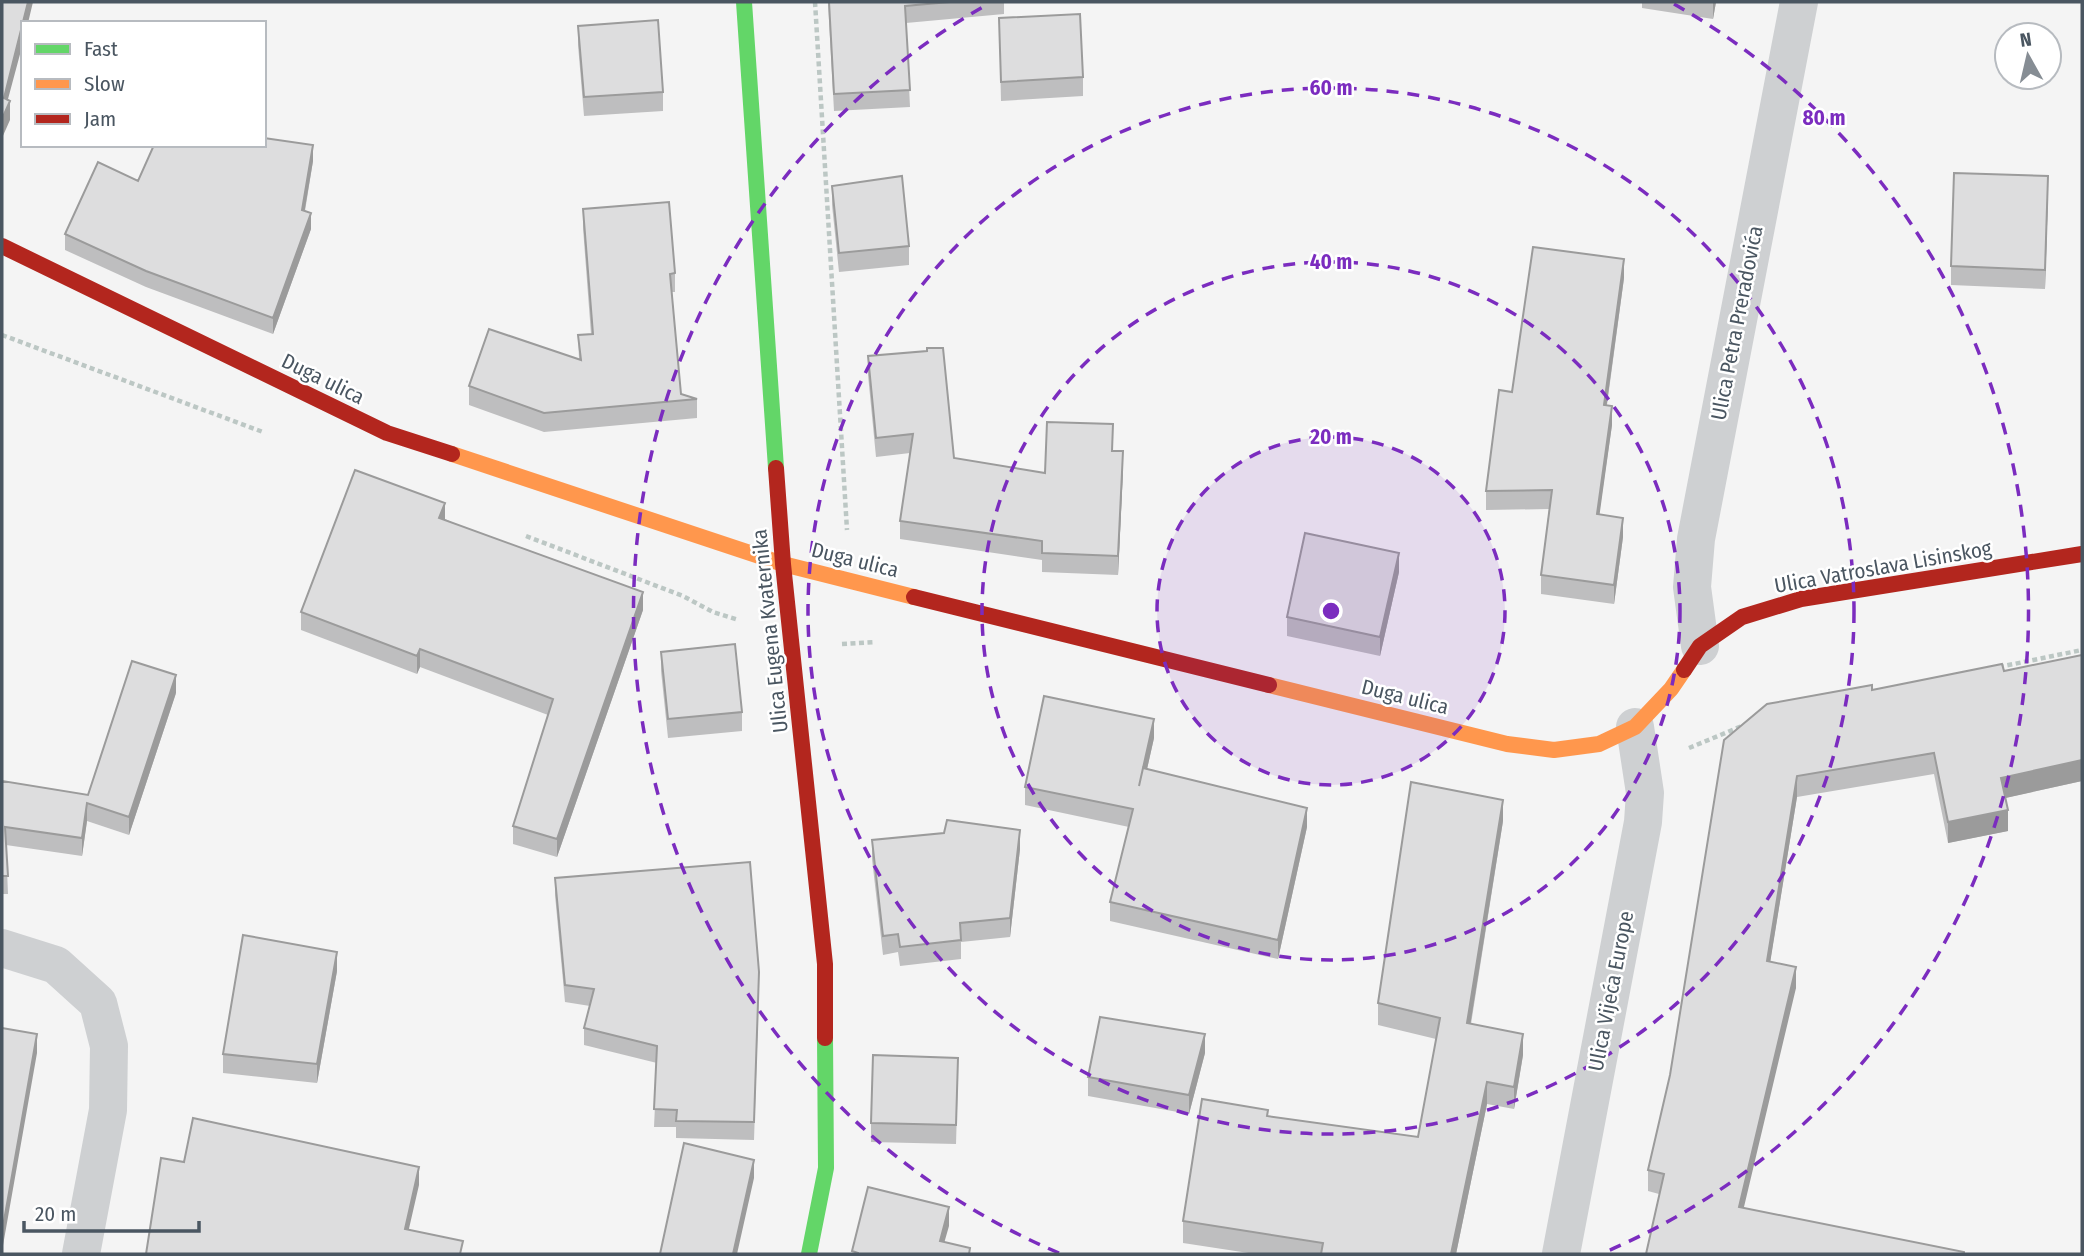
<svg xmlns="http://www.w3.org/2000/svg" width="2084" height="1256" font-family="'Fira Sans Condensed',sans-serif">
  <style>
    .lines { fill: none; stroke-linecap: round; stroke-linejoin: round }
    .path { stroke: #bcc7c4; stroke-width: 4.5; stroke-dasharray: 5 3.5; stroke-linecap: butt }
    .street { stroke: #ced0d2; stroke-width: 38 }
    .fast { stroke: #63d668; stroke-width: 16 }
    .slow { stroke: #ff974d; stroke-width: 16 }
    .jam { stroke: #b3261e; stroke-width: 16 }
    .wall { fill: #bebebf }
    .shaded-wall { fill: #9b9b9b }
    .building { fill: #ddddde; stroke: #9b9b9b; stroke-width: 2 }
    .ring { fill: none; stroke: #7b2cbf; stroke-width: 3.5; stroke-dasharray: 12 9 }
    .labels { text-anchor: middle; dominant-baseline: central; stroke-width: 5; stroke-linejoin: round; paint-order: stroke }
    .street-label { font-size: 21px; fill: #4a5661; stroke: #fff }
    .centre { fill: #7b2cbf; stroke: #fff; stroke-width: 3.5 }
    .ring-label { font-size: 21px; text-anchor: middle; font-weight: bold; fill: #7b2cbf; stroke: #fff; stroke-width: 5; stroke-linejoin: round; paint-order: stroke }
  </style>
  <rect width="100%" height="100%" fill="#f4f4f4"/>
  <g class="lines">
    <path class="path" d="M815,2L847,530
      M2,335L263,432
      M526,536L683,596L713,612L739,620
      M842,644L875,642
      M1999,667L2082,650
      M1689,748L1742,726"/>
    <path class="street" d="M1700,646L1692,587L1696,539L1799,2
      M2,948L56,965L98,1003L109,1046L108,1110L81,1254
      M1561,1254L1643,822L1645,793L1635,727"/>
    <path class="fast" d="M744,2L776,468
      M809,1254L826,1168L825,1038"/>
    <path class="slow" d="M452,454L783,564L914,597
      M1269,685L1507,744L1554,750L1599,744L1635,727L1671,689L1684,670"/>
    <path class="jam" d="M2,246L387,433L452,454
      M776,468L783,564L825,964V1038
      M914,597L1269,685
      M1684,670L1700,646L1742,617L1801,599L2082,554"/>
  </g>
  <path class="wall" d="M828,2H1004V14L906,23L910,107L834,111Z
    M1642,2H1716L1713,19L1642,8Z
    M999,18L1083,77V96L1001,101Z
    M578,26L663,92V111L584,116L578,45Z
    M313,161L305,211L311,229L273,334L146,287L65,250V234L138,181Z
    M832,186L909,246V265L839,272L832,205Z
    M2048,195L2045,289L1951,285V266Z
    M583,209L675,273V292H672L681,394L697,399V418L544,432L469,405V386L579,359L578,335L591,334L583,228Z
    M1624,278L1607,405L1612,425L1599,514L1623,537L1614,604L1541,594V575L1549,509L1486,510V491L1512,392Z
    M868,356L954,458L1045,473L1113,451L1123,470L1118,575L1042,572V560L900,539V521L910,453L876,457L868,375Z
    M445,519L643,610L557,857L513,844V826L548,715L420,667L417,674L301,630V612Z
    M1399,572L1380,656L1287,636V617Z
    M661,652L742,712V731L668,738L661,671Z
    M2004,671L2082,781L2005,798L2008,831L1948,843L1934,774L1797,797L1770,962L1796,988L1659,1194L1648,1191V1170L1670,1075L1724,740L1872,690Z
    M176,693L129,835L87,821L82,856L6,845L8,894H2V775V781L88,795Z
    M1154,738L1147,769L1307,827L1278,959L1110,921V902L1129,827L1025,805V787Z
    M1503,821L1471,1024L1523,1055L1514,1109L1487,1104L1456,1254H1255L1183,1243V1221L1268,1116L1418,1137L1436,1039L1378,1025V1003Z
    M872,840L1020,849L1010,937L961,942V959L900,966L898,952L883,955L872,859Z
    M555,878L759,989L754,1140L676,1138V1127H654L657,1063L584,1045V1028L590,1006L565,1002L555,895Z
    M337,971L317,1083L223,1073V1054Z
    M1205,1053L1189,1114L1088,1096V1077Z
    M958,1077L956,1144L871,1142V1123Z"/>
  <path class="shaded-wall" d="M28,2H33L28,23H23Z
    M1713,2H1716L1713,19Z
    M23,24V43L4,114L10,101V120L2,138L4,98Z
    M313,145V161L302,226V210Z
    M2048,176V195L2045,289V270Z
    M311,213V229L273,334V318Z
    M1624,259V278L1604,424V405Z
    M1612,406V425L1597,533V514Z
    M1123,451V470L1118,575V556Z
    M445,503V521L439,518Z
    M1623,518V537L1614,604V585Z
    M1399,553V572L1380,656V637Z
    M643,592V610L557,857V839Z
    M420,649V667L417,674V656Z
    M176,675V693L129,835V817Z
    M1154,719V738L1139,805V786Z
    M2082,760V781L2001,799V778Z
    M1797,776V797L1767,982V961Z
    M1503,800V821L1467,1045V1023Z
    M87,803V821L82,856V838Z
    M1307,808V827L1278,959V940Z
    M2008,810V831L1948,843V822Z
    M1020,830V849L1010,937V918Z
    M337,952V971L317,1083V1064Z
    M1796,967V988L1739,1228V1207Z
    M37,1034V1053L2,1251V1232Z
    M1205,1034V1053L1189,1114V1095Z
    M1523,1034V1055L1514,1109V1087Z
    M1487,1082V1104L1456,1254H1451Z
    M754,1160V1178L737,1254H733Z
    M419,1167V1185L405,1246V1229Z
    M949,1207V1226L941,1254L940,1241Z"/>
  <path class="building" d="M2,2H28L4,98L10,101L2,119Z
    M829,2H950L905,6L910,90L834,94Z
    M1080,14L1083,77L1001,82L999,18Z
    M658,20L663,92L584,97L578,26Z
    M264,138L313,145L302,210L311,213L273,318L146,271L65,234L98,162L138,181L154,145H264Z
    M1954,173L2048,176L2045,270L1951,266Z
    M902,176L909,246L839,253L832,186Z
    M669,202L675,273L670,274L681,394L697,399L544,413L469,386L489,329L581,360L578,335L593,334L583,209Z
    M1533,247L1624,259L1604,405L1612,406L1597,514L1623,518L1614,585L1541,575L1552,490L1486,491L1499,390L1512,392Z
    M927,348H943L954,458L1045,473L1047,422L1113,424L1112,451H1123L1118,556L1042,553V541L900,521L913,434L876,438L868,356L927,351Z
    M355,470L445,503L439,518L643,592L557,839L513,826L553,699L420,649L417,656L301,612Z
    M1305,533L1399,553L1380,637L1287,617Z
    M735,644L742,712L668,719L661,652Z
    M2082,655V760L2001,778L2008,810L1948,822L1934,753L1797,776L1767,961L1796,967L1739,1207L1964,1252V1254H1646L1664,1174L1648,1170L1670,1075L1724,740L1767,704L1872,685V690L2002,664L2004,671Z
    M132,661L176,675L129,817L87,803L82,838L5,827L8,876H2V775V781L88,795Z
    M1044,696L1154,719L1139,786L1143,768L1307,808L1278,940L1110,902L1133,809L1025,787Z
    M1411,782L1503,800L1467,1023L1523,1034L1514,1087L1487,1082L1451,1254H1321L1323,1243L1183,1221L1202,1099L1268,1110L1267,1116L1418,1137L1440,1018L1378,1003Z
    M947,820L1020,830L1010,918L960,923L961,940L900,947L898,934L883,936L872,840L944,833Z
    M750,862L759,972L754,1122L676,1121L677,1110L654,1109L657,1046L584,1028L594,989L565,985L555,878Z
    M243,935L337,952L317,1064L223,1054Z
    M1100,1017L1205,1034L1189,1095L1088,1077Z
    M2,1028L37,1034L2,1232Z
    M873,1055L958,1058L956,1125L871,1123Z
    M193,1118L419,1167L405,1229L463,1241L460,1254H146L161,1158L184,1162Z
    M684,1143L754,1160L733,1254H660Z
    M868,1187L949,1207L940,1241L970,1248L969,1254H858V1253L852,1251Z"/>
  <circle cx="1331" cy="611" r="174" fill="#7b2cbf" fill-opacity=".12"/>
  <g class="ring">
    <circle cx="1331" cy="611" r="174"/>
    <circle cx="1331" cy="611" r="349"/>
    <circle cx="1331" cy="611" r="523"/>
    <path d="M1059 1253A697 697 0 0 1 988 4M1674 4A697 697 0 0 1 1603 1253"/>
  </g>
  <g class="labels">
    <g class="street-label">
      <text transform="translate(1737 323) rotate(-79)">Ulica Petra Preradovića</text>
      <text transform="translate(323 379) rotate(26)">Duga ulica</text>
      <text transform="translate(855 560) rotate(14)">Duga ulica</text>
      <text transform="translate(1883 567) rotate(-10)">Ulica Vatroslava Lisinskog</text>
      <text transform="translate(770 631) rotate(-96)">Ulica Eugena Kvaternika</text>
      <text transform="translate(1405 697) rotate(14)">Duga ulica</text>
      <text transform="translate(1611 991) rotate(-79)">Ulica Vijeća Europe</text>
    </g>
  </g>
  <circle cx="1331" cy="611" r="10" class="centre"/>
  <g class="ring-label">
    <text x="1331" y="95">60 m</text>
    <text x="1824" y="125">80 m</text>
    <text x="1331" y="269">40 m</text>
    <text x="1331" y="444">20 m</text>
  </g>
  <rect width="2084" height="1256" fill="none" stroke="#4a5661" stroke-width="7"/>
  <rect x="21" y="21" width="245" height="126" fill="#ffffff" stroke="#b7bbc0" stroke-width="2"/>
  <rect x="35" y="44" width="35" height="10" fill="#63d668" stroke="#b7bbc0" stroke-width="2"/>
  <text x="84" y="56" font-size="21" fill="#4a5661">Fast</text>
  <rect x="35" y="79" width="35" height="10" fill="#ff974d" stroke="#b7bbc0" stroke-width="2"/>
  <text x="84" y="91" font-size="21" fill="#4a5661">Slow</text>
  <rect x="35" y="114" width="35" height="10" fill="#b3261e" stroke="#b7bbc0" stroke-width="2"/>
  <text x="84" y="126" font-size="21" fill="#4a5661">Jam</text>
  <g transform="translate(2028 56) rotate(352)"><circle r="33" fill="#ffffff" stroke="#b7bbc0" stroke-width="2"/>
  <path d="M0-5L12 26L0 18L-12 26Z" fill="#868d94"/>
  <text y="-10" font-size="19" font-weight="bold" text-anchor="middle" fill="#4a5661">N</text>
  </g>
  <path d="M24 1221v10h175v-10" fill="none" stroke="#4a5661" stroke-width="3.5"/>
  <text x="35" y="1221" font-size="21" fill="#4a5661" stroke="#ffffff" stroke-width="5" paint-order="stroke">20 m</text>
</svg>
